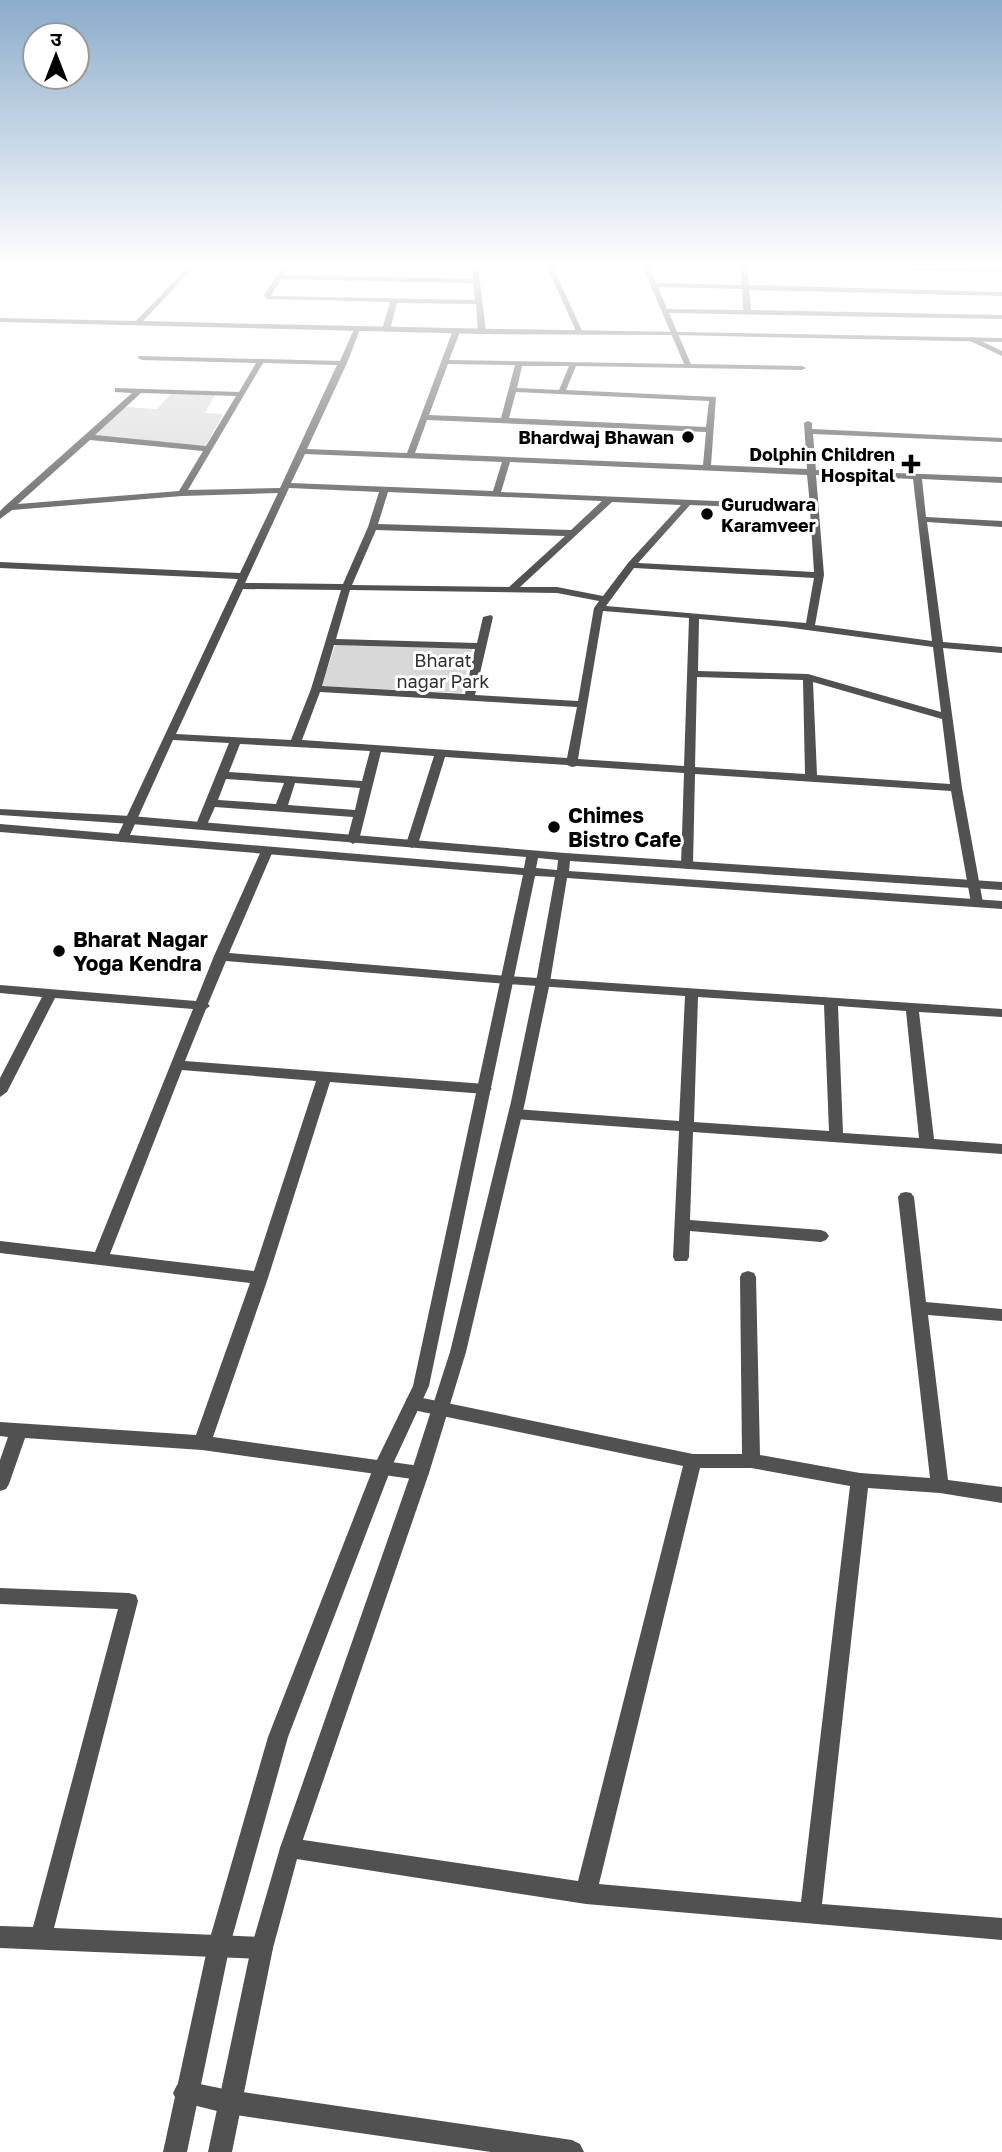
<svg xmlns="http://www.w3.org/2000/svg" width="1002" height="2152" font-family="'Golos Text','Noto Sans Devanagari',sans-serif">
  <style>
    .green { fill: #d8d8d8 }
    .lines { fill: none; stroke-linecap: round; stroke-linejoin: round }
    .minor { fill: #515151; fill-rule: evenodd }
    .tertiary { fill: #515151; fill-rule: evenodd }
    .poi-dot { fill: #000; stroke: #fff; stroke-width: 2.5 }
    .labels { text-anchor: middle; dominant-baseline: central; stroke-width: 6; stroke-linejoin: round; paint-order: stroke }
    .far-poi-label { font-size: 18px; font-weight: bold; fill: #000; stroke: #fff; text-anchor: end }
    .far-park-label { font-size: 18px; fill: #2f2f2f; stroke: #fff }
    .poi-label { font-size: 21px; font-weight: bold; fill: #000; stroke: #fff; text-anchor: start }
  </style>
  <rect width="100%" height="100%" fill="#fff"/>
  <path class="green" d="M172,393L215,395L205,413L223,414L205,447L91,437L126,407L157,409Z
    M335,645L472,649L462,693L322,686Z"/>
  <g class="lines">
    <path class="minor" d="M284,265H290L284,275L473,279L472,265H478L486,332L482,334L478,332L476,304L397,303L390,330L386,332L382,330L390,302L267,299L264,295ZM281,279L473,283L475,300L271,296Z
      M546,265H552L584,335L577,333Z
      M642,265H648L656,283L742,285L741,265H747L749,285L1002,292V296L749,290L751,310L1002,315V319L669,313L691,364L802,366L806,368L802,370L576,366L566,390L716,397L711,465L807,469L804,423L808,421L812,423V429L1002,438V442L813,434L816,470L1002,477V483L922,479L926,517L1002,521V527L927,522L943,642L1002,647V653L943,648L962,788L983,903L981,906H973L971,903L951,791L695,774L693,865L687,869L681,865L684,773L577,766L572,767L567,765L445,757L418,844L412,848L406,844L434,756L381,752L359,840L353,844L347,840L353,817L215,807L205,829H197L195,827L229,743L173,740L130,835L124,839L120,838L118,835L238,579L0,568V562L240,573L278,493L182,496L12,510L0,519V511L5,506L132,393L115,392V388L239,392L256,363L142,360L138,358L139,356L340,361L354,329L361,327L347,363L307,449L407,453L453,330L460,332L449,360L684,364ZM658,287L742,289L743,310L667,309ZM263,363L337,365L280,488L188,490ZM448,364L515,365L501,418L429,415ZM522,366H569L559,390L517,388ZM516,392L709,401L706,427L509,418ZM141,393L236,396L206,446L95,435ZM427,420L706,432L703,465L415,453ZM90,440L203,451L179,491L18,504ZM305,454L502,462L493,491L291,483ZM510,462L807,475L810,505L501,492ZM816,475L913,479L932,641L815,625L824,575ZM289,488L379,492L368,527L343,584L245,583ZM388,492L602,501L571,530L378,524ZM612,502L681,505L628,563L603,596L557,587H520ZM690,505L810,510L814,572L638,563ZM376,530L565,536L509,587L352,585ZM634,568L814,578L806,623L606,606ZM243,589L341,590L311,689L291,740L176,734ZM350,590L557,593L599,601L594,608L578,701L475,695L493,617L491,615L483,617L477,643L336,639ZM603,611L689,618L684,766L578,759ZM699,619L785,627L933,647L941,712L808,674L698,671ZM334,645L475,649L465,694L322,686ZM697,677L803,680L805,774L695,767ZM813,682L942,719L950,784L817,775ZM320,692L577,707L567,758L302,740ZM240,744L370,751L362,781L229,772ZM226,779L284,783L276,804L218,800ZM295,783L360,788L355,810L288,805Z
      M750,265L1002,268V272L753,267Z
      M973,337L1002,351V356L970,341V337Z
      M267,847L273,851L229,953L507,976L1002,1009V1017L919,1012L934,1139L1002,1144V1154L693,1132L690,1220L821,1230L826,1232L829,1236L826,1240L821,1242L690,1231L689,1257L687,1261H675L673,1257L679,1131L515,1119L508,1114L515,1109L679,1121L685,996L507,984L226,961L208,1004L210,1006L206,1009L185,1061L485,1084L492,1089L485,1094L330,1082L268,1278L213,1437L420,1466L426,1468L429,1473L426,1478L420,1480L202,1450L25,1438L9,1484L6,1489L0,1491V1460L8,1437L0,1436V1422L196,1435L250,1283L0,1253V1241L95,1252L193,1009L55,998L7,1092L0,1097V1078L42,997L0,993V985L196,1001L214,956L261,851ZM698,997L824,1005L829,1131L694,1122ZM838,1006L906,1011L919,1138L843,1133ZM182,1070L316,1081L254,1271L110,1254Z
      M906,1192L911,1193L914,1197L926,1302L1002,1309V1321L928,1315L948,1480L1002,1487V1503L940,1493L868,1488L822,1904L1002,1918V1940L586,1904L290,1858L283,1855L280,1848L283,1841L290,1838L578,1881L683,1466L413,1410L407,1408L405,1403L407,1398L413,1396L693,1454H742L740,1277L742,1273L748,1271L754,1273L756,1277L760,1455L860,1473L930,1478L898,1197L901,1193ZM700,1468H751L850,1486L801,1902L599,1884Z
      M0,1588L129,1593L136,1595L138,1601L54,1928L262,1937L270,1940L273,1948L270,1956L262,1959L0,1948V1926L33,1927L118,1609L0,1604Z
      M185,2081L229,2090L572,2140L580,2144L584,2152H491L229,2114L177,2101L173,2093L177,2085Z"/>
    <path class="tertiary" d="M190,265H196L143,321C430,329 716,332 1002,338V342L673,335L482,334L0,322V318L136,321Z
      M0,809L131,816L565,853L1002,882V890L570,861L569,871L1002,901V909L567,878L550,982L525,1102L466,1352L429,1473L300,1848L273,1948L232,2152H208L251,1948L280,1848L411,1473L450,1352L511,1102L536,982L555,877L535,876L429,1386L392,1466L288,1737L230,1945L187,2152H163L208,1945L268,1737L374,1466L413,1386L523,875L0,832V824L524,868L526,857L131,824L0,815ZM538,858L558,860L557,870L536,868Z"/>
  </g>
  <linearGradient id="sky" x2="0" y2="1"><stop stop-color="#8baccb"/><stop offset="0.47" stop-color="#fff"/><stop offset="1" stop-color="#fff" stop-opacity="0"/></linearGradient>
  <rect width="1002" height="566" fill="url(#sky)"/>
  <g class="poi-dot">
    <circle cx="688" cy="437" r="7"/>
    <path d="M907.5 453.5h7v7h7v7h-7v7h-7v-7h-7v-7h7z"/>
    <circle cx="707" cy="514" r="7"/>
    <circle cx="554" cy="827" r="7"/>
    <circle cx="59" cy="951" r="7"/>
  </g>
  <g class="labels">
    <g class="far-poi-label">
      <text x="674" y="437">Bhardwaj Bhawan</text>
      <text x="895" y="454">Dolphin Children<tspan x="895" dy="21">Hospital</tspan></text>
      <text x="721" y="504" text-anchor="start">Gurudwara<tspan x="721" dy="21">Karamveer</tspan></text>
    </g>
    <g class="far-park-label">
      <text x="443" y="660">Bharat<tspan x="443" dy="21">nagar Park</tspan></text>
    </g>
    <g class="poi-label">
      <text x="568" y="815">Chimes<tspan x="568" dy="24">Bistro Cafe</tspan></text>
      <text x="73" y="939">Bharat Nagar<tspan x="73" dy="24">Yoga Kendra</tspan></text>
    </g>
  </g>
  <g transform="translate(56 56)"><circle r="33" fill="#ffffff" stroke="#999999" stroke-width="2"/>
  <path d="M0-5L12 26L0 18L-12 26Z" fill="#000000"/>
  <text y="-10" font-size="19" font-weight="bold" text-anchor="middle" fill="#000000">उ</text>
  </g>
</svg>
